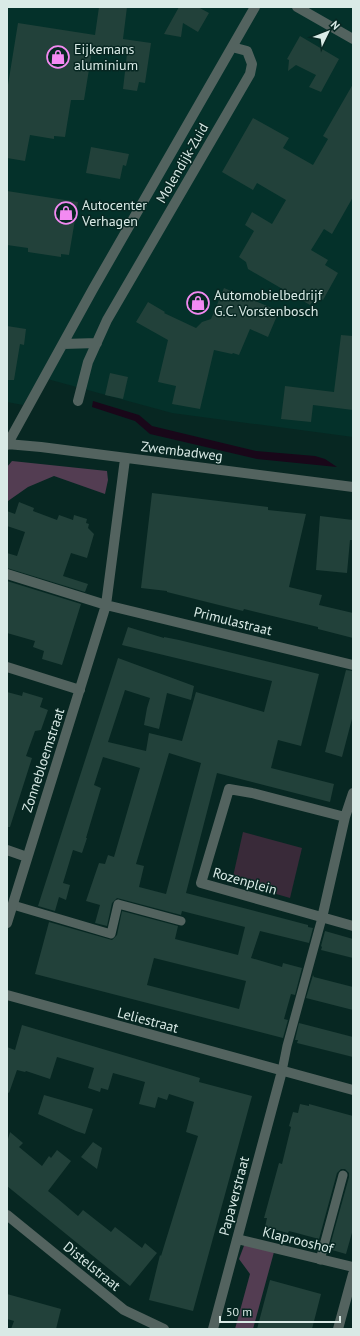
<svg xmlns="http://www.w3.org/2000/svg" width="360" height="1336" font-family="'PT Sans',sans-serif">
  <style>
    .built { fill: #04312a }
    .green { fill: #392a39 }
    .forest { fill: #533d52 }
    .water { fill: #190719 }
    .building { fill: #22413a; fill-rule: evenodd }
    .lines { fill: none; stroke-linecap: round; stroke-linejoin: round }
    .lane { stroke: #53635f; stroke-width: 9 }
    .street { stroke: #53635f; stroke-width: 10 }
    .labels { text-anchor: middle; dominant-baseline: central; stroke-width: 3; stroke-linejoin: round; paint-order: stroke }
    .poi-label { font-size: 14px; fill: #d9eae6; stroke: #072722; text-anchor: start }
    .street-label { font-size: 14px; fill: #d9eae6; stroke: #072722 }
  </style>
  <rect width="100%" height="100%" fill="#072722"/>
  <path class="built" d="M7,7H353V437L172,413L40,377L23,405L7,402Z"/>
  <path class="green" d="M243,832L302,848L290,898L232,881Z"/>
  <path class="forest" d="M12,461L107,471L108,480L105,494L54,476L28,487L8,501L7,503V467Z
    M245,1243L274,1252L253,1329H235L250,1274L239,1259Z"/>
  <path class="water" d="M93,401L139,415L152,426L256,451L315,456L325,459L337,467L257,459L150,434L135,421L92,407Z"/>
  <path class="building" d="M99,7H127L123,39L151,43L145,83L139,82L137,91L123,89L127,54L95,49V52L92,51L84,100H71L65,137L54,136V139L30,135L25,161L7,158V91L18,23L95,35Z
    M179,7H198L209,13L198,32L183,23L181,37L164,34Z
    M300,36L339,59L321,92L309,87L316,75L296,65L288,71L289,60L287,59Z
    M353,84V197L332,234L324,229L311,250L328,260L325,265L338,273L323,300L317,296L310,305L248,269L246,262L239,257L254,231L245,225L252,212L272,224L286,200L257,183L253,190L222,172L253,118L289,138L283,148L313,165L328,139L323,136Z
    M91,147L129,154L126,166L123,165L120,179L86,173Z
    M7,191L78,202L69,255L61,254V257L28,252V248L7,245Z
    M224,288L279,311L268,337L250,329L239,355L233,353L232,354L214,350L200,409L172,404L176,386L158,382L168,340L136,322L148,302L165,312L164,313L196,328L202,322L211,319Z
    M7,326L26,329L24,345L20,344L14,380H7Z
    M341,335L353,336V410L313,405L311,422L281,419L285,386L334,392Z
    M110,373L128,377L123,399L105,395Z
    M152,493L268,507V510L306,514L289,587L322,595L319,605L353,613V638L318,629V627L244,609L243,611L167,592V591L141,588Z
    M19,502L34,508L33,511L57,520L59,515L73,520L74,515L87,519L86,523L89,524L88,528L94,534L87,558L71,553L63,576L88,584L85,592L7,568V553L17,556L25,532L7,526V511L15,514Z
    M320,516L353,520V540H350L347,573L316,570Z
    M7,581L81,604L62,665L42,659L44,651L33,647L35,641L7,633Z
    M128,627L164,638V637L179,640L319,674L301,746L278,740L271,768L334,784L330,802L217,773L186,893L308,925V927L313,928L309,943L260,931L251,958L282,967L283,963L302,968L295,995L291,994L284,1019L288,1020L283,1038L35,974L49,922L112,940L117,935L122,911L178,926L175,939L238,955L245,927L182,911L181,915L117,898L112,903L107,926L95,923L100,905L86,901L99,863L105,864L108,855L114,857L140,768L103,757L94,785L101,788L86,838H87L82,853L73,850L63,883L70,885L66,900L59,897L55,911L38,906L118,658L194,686L191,700L167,693L159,729L144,725L147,708L150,698L125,690L108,742L146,751L149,733L182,741L196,692L264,712L272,681L122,645ZM169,753L201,763L166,894L139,887L144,866L136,864ZM154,958L246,981L239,1009L147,985Z
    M346,670L353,671V715L342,757L325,752Z
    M7,692L22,696L23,692L43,698L40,707L48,710L41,730L35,731L26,756L32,758L10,827H7Z
    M325,931L353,939V958L321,950L322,947L321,946Z
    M313,975L314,977L353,987V1010L306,998Z
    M299,1023L353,1037V1057L297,1043L298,1040H295Z
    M22,1025L200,1078L199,1082L252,1096L193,1311L149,1300L160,1255L161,1256L198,1136L186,1132L194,1102L169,1094L167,1100L158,1097L155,1108L139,1104L145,1082L113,1073L108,1090L101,1088L100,1092L88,1088L94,1068L57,1057L50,1079L26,1071L25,1072L17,1070L9,1093L7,1092V1047L15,1050Z
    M44,1095L93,1109L85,1134L76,1131L38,1114Z
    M300,1104L309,1106V1104L353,1116V1229L346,1254L332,1250L334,1243L331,1242L349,1177V1173L345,1169H341L337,1173L319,1239L289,1231L288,1233L265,1227L267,1218H264L279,1163L282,1164L291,1127L289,1126L293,1112L298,1113Z
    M10,1132L23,1143L19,1147L42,1166L49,1156L51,1158L57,1150L71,1161L48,1191L58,1199L78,1216L83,1210L111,1232L115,1227L142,1248L145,1243L157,1253L130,1286L7,1186V1138L8,1139Z
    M93,1142L102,1148L97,1169L81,1157Z
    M270,1280L321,1294L312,1329H257Z
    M7,1294L61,1309L56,1329H11L14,1321L7,1319Z"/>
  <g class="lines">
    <path class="lane" d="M13,905L111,934L118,904L181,921
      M282,1071L287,1046L322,918
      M320,1260L343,1175"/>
    <path class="street" d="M297,7L353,39
      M63,344L97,343
      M78,401L88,362L107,320L250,74L252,64L247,51L232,47
      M7,444L41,447L353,487
      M7,445L93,289L255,7
      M7,574L106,605L353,665
      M7,667L80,690
      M345,817L252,793L229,789L201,883L353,926
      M7,850L27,857
      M322,918L345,817L353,793
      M7,923L106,605L125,459
      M7,995L353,1090
      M7,1215L124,1310L164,1329
      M237,1239L353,1267
      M213,1329L282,1071
      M338,1329L353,1274"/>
  </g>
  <defs>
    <g id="shop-ring" transform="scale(1.15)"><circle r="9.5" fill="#072722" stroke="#f38af2" stroke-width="1.5"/><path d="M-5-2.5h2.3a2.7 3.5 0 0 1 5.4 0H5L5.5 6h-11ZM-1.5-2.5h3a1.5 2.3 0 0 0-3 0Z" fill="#f38af2"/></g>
  </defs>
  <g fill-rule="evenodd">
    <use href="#shop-ring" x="58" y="57"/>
    <use href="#shop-ring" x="66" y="213"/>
    <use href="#shop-ring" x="198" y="303"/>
  </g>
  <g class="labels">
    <g class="poi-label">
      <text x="74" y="49">Eijkemans<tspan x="74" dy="16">aluminium</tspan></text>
      <text x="82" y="205">Autocenter<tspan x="82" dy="16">Verhagen</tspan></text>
      <text x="214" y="295">Automobielbedrijf<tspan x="214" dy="16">G.C. Vorstenbosch</tspan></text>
    </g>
    <g class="street-label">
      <text transform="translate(182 163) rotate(-60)">Molendijk-Zuid</text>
      <text transform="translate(182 451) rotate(7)">Zwembadweg</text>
      <text transform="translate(233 621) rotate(14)">Primulastraat</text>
      <text transform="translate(43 760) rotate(-72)">Zonnebloemstraat</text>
      <text transform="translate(245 881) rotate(16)">Rozenplein</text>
      <text transform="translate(148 1020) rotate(15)">Leliestraat</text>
      <text transform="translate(234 1196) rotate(-75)">Papaverstraat</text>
      <text transform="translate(298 1240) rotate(14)">Klaprooshof</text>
      <text transform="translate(92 1266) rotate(39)">Distelstraat</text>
    </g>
  </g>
  <rect width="360" height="1336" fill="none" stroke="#d9eae6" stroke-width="16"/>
  <g transform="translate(328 32) rotate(47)" stroke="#072722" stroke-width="3" paint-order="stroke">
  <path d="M0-3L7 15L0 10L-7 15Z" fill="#d9eae6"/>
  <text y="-6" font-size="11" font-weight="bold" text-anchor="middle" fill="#d9eae6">N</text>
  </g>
  <path d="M220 1316v6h120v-6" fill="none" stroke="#d9eae6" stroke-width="2"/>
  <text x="226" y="1316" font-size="12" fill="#d9eae6" stroke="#072722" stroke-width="3" paint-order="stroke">50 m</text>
</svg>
